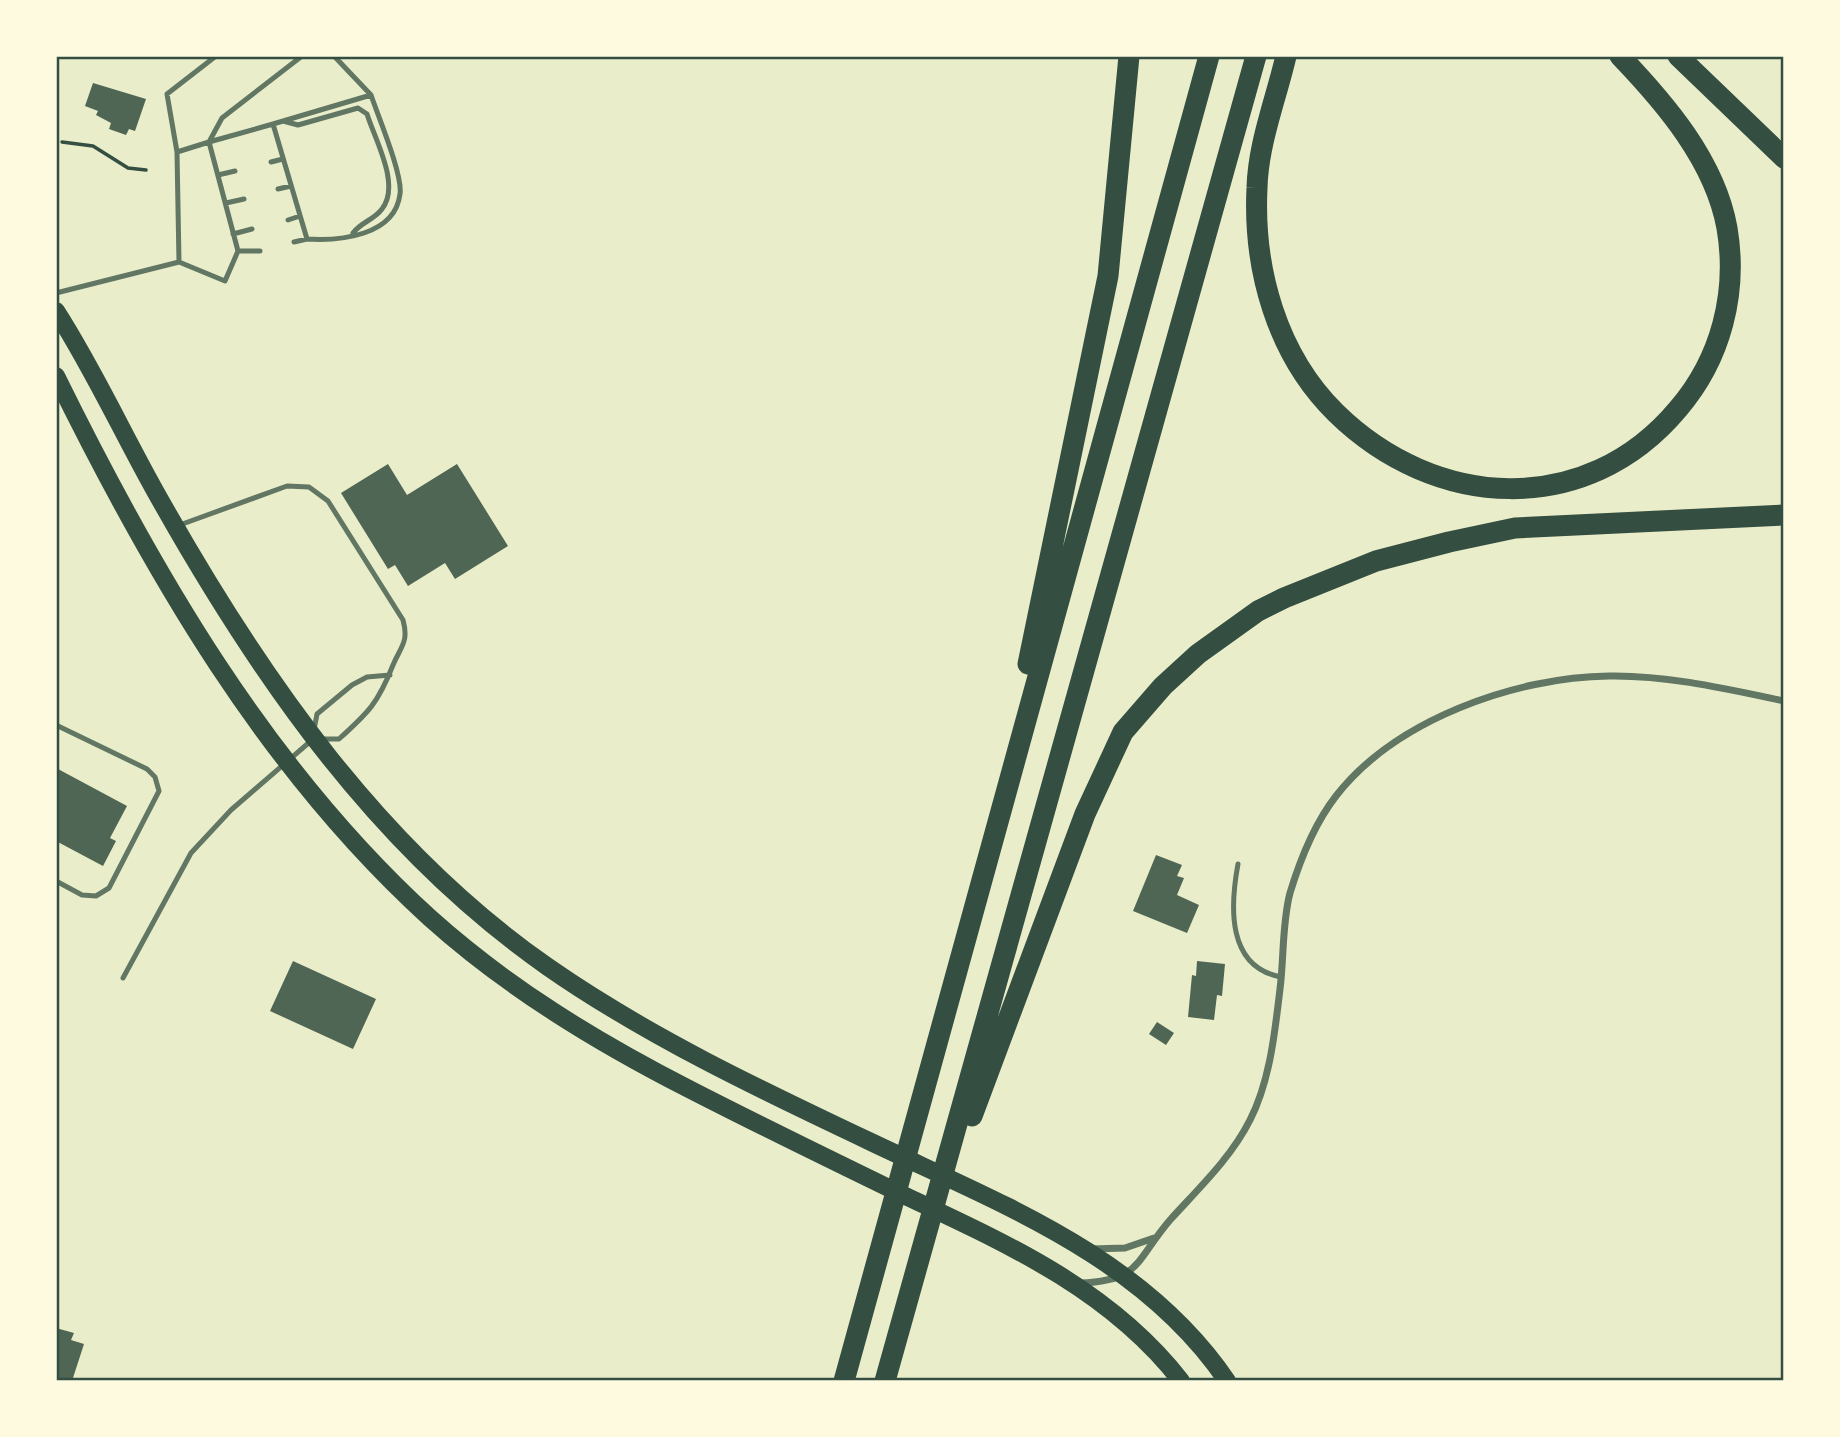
<svg xmlns="http://www.w3.org/2000/svg" width="1840" height="1437" font-family="Rubik,sans-serif">
  <style>
    .building { fill: #4f6655 }
    .lines { fill: none; stroke-linecap: round; stroke-linejoin: round }
    .path { stroke: #344e41; stroke-width: 3.5 }
    .service { stroke: #617663; stroke-width: 5 }
    .minor { stroke: #617663; stroke-width: 7 }
    .primary { stroke: #344e41; stroke-width: 18 }
    .motorway { stroke: #344e41; stroke-width: 21 }
    .neatline { fill: none; stroke: #344e41; stroke-width: 2.5 }
  </style>
  <rect width="100%" height="100%" fill="#e9edc9"/>
  <path class="building" d="M93,83L146,99L135,131L129,129L126,135L109,129L111,123L96,115L98,111L85,106Z
    M388,464L407,495L457,464L508,546L455,579L445,563L408,586L395,565L388,569L341,493Z
    M58,769L127,806L110,838L116,841L103,866L56,841Z
    M1156,855L1182,865L1177,876L1184,878L1177,895L1199,905L1187,933L1133,911Z
    M293,961L376,999L353,1049L270,1011Z
    M1197,961L1225,964L1222,996L1217,995L1214,1020L1188,1017L1192,975L1196,976Z
    M1157,1022L1174,1033L1166,1045L1149,1034Z
    M56,1328L74,1333L71,1340L84,1344L72,1381H56Z"/>
  <g class="lines">
    <path class="path" d="M62,142L93,146L128,168L146,170"/>
    <path class="service" d="M334,56L371,95
      M283,121L298,125L358,108L367,114C375,140 401,185 382,209C374,220 361,222 353,233
      M273,124L371,95C378,116 403,175 400,194C395,236 340,241 307,239
      M177,152L209,142L222,118L302,56
      M271,162L283,159
      M218,175L235,171
      M278,189L291,186
      M226,203L244,199
      M288,220L300,216
      M233,234L252,229
      M238,251H260
      M179,262L225,281L238,251L209,142L273,124L307,239L294,242
      M56,293L179,262L177,152L167,94L216,56
      M177,526L287,486L309,487L328,501L403,620C409,642 401,646 393,665C378,703 369,712 339,739H322
      M56,725L147,769L155,777L159,791L109,888L96,896L82,895L56,881
      M314,730L317,714L352,685L367,677L390,675
      M1238,864C1230,907 1227,967 1281,977
      M123,978L191,853L231,810L312,740"/>
    <path class="minor" d="M1091,1249L1125,1248L1154,1238
      M1080,1283C1141,1281 1135,1261 1170,1220C1198,1189 1231,1158 1250,1120C1270,1081 1275,1031 1280,989C1284,958 1282,923 1290,893C1300,860 1315,823 1336,796C1395,720 1515,677 1609,676C1667,675 1727,689 1784,701"/>
    <path class="primary" d="M56,311C96,373 126,441 163,505C262,680 380,850 548,967C647,1036 761,1090 871,1142C1001,1204 1143,1257 1227,1381
      M56,376C153,573 266,769 430,918C508,988 597,1042 689,1089C759,1125 829,1159 899,1193C1003,1242 1109,1288 1181,1381"/>
    <path class="motorway" d="M1286,56C1276,99 1258,144 1257,188C1253,270 1277,355 1336,413C1435,510 1586,519 1678,409C1721,359 1738,293 1727,228C1715,161 1665,103 1620,56
      M1678,56L1784,158
      M1028,664L1108,276L1129,56
      M972,1116L1085,814L1123,732L1163,686L1198,654L1258,611L1284,598L1376,561L1449,542L1515,528L1784,515
      M844,1381L1209,56
      M885,1381L1256,56"/>
  </g>
  <rect width="1840" height="1437" fill="none" stroke="#fefae0" stroke-width="116"/>
  <rect x="58" y="58" width="1724" height="1321" class="neatline"/>
</svg>
